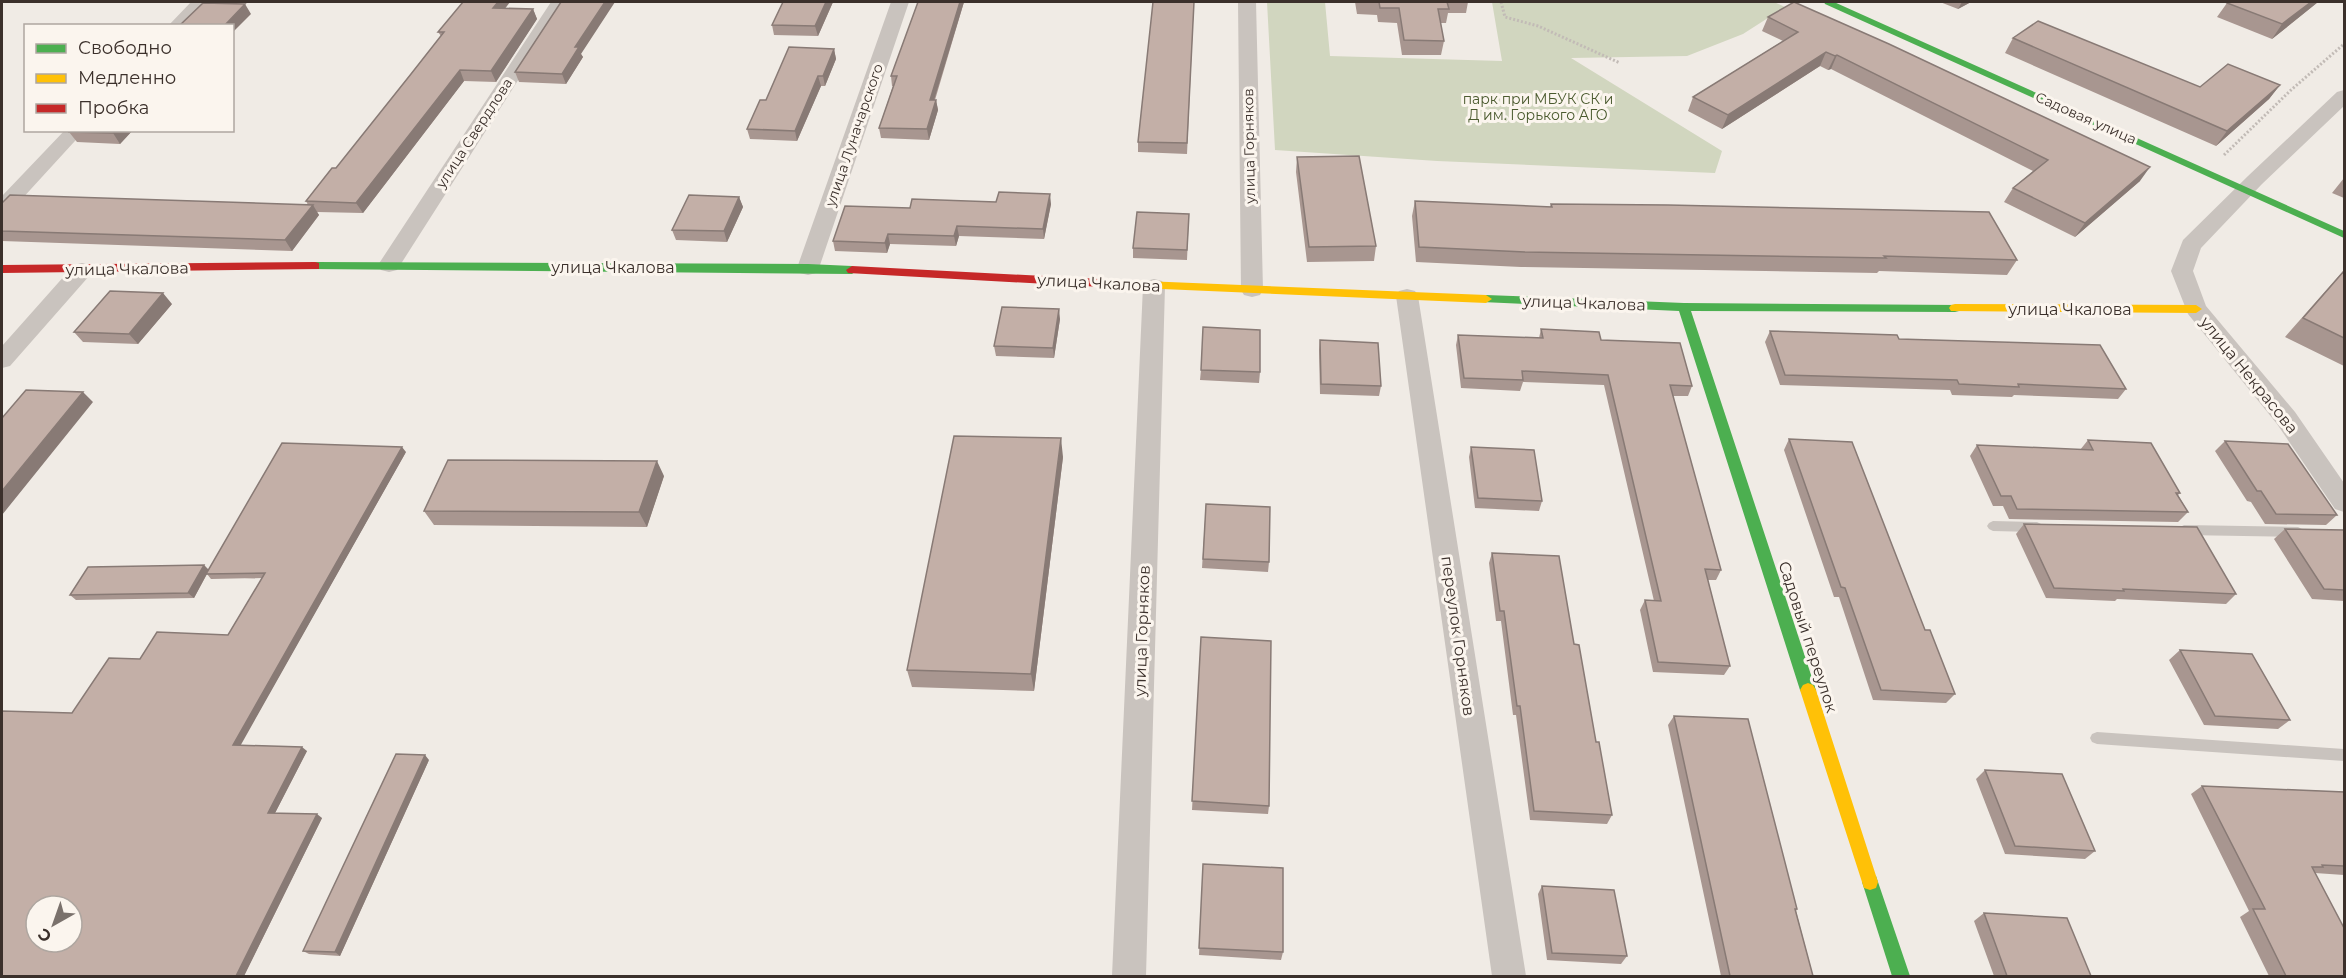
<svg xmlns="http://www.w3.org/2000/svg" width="2346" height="978" font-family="Montserrat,sans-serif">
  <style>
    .green { fill: #d1d6bf }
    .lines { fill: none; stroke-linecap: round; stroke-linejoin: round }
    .path { stroke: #c2bbb6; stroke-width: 3; stroke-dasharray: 2 2; stroke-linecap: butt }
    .lane { fill: #c9c3be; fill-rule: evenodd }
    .street { fill: #c9c3be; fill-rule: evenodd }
    .fast { fill: #4caf50; fill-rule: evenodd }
    .slow { fill: #ffc107; fill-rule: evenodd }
    .jam { fill: #c62828; fill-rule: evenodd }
    .wall { fill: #a89690 }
    .shaded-wall { fill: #887a75 }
    .building { fill: #c3afa7; stroke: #887a75; stroke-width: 1.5; fill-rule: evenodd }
    .labels { text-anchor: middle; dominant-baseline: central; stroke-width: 6; stroke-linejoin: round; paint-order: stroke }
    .far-park-label { font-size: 14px; fill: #4a5a2e; stroke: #fbf5ee }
    .far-street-label { font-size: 14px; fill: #3b302b; stroke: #fbf5ee }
    .street-label { font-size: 16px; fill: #3b302b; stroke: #fbf5ee }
  </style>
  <rect width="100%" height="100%" fill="#f0ebe5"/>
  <path class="green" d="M1267,2H1325L1330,56L1502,61L1492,2H1774L1785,7L1743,34L1687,56L1571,58L1722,151L1715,173L1437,161L1275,150Z"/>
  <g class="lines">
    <path class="path" d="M1501,2L1505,17L1538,26L1620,63
      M2224,155L2291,90L2344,44"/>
    <path class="lane" d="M1993,521L2037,522L2041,524L2043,527L2041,530L2037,532L1993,531L1989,529L1987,526L1989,523Z
      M2184,525L2298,527L2302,529L2304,532L2302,535L2298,537L2184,535L2180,533L2178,530L2180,527Z
      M2097,732L2344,749V761L2097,744L2092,742L2090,738L2092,734Z"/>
    <path class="street" d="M191,2H209L187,26H168Z
      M551,2H568L397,270L389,272L381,270L378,265Z
      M891,2H909L819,268L816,273L808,275L800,273L797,268Z
      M1238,2H1256L1263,290L1260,295L1252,297L1244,295L1241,290Z
      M2344,90V106L2262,184L2201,248L2193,271L2206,306L2295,412L2344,483V512L2335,509L2277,424L2188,314L2171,271L2183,240L2248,176L2337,92Z
      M65,130H85L9,213L2,214V196Z
      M82,263L90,265L93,270L90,275L10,366L2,368V346L74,265Z
      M1154,279L1162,281L1165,286L1146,976H1112L1143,286L1146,281Z
      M1407,289L1415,291L1418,296L1526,976H1492L1396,296L1399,291Z"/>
    <path class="fast" d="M1824,2H1834L2344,231V238L1825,4Z
      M315,262L808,264L852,266L858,270L852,274L311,269V263Z
      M1486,295L1684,303L1959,305L1961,308L1959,311L1955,312L1691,311L1816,690L1813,695L1808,697L1803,695L1800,690L1679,311L1482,302L1480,299L1482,296Z
      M1870,874L1876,876L1878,882L1910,976H1892L1862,882L1864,876Z"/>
    <path class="slow" d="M1120,280L1486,295L1492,299L1486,303L1116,287L1114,284Z
      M1955,304L2196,305L2202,309L2196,313L1951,311L1949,308L1951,305Z
      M1808,683L1813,685L1816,690L1878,882L1876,888L1870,890L1864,888L1862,882L1800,690L1803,685Z"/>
    <path class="jam" d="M315,262L319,263V269L2,273V265Z
      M852,266L1120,280L1126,284L1120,288L848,273L846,270Z"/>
  </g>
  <path class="wall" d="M783,2H833L818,36L774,35L772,25Z
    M918,2H964L935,100H936L938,110L929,140L881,138L879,128L893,86H892L891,76Z
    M1194,2L1187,154L1138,152V142Z
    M1355,2H1468L1466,13H1448L1446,23H1440L1444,41L1441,55H1402L1397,23L1378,22L1377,15L1357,14Z
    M1940,2H1971L1958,9Z
    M2318,2L2272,39L2217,17L2227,3Z
    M505,8L533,9L537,19L496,82L464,81L363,213L317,212L319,215L292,251L2,241V203L308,205L306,201L336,168L441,36L438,32Z
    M1768,17L2140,181L2075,237L2004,202L2013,188L2033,171L1831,69L1828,70L1820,66L1722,129L1688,111L1693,97L1783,41L1762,31Z
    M2013,38L2200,87L2280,85L2269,99L2216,146L2005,53Z
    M834,49L836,59L825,86H821L797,141L750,139L747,129Z
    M581,54L583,57L566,84L519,82L515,72Z
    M70,130H133L120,144L77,142L69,132Z
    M1297,157L1376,246L1374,261L1307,262L1296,172Z
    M2344,178V198L2332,193Z
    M739,197L743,207L727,242L676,240L672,230Z
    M1415,201L1550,207L1551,204L2017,260L2007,275L1879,271L1877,273L1521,267L1416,262L1412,216Z
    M1051,204L1044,239L959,236L956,246L890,244L887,253L835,251L833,241L910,208Z
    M1189,214L1187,260L1133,258V248Z
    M2344,270V366L2285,337Z
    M172,304L138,344L83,342L74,332Z
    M1060,319L1054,358L996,356L994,346Z
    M1541,329L1601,340L1692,386L1688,396H1673L1721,570L1716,580H1708L1730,666L1724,675L1653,672L1640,610L1645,600L1654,601L1604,385L1523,382L1520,391L1461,388L1456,345L1458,335L1539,338Z
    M1770,331L1899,339L2126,389L2118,399L2014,395L2012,397L1952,395L1950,390L1780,385L1765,342Z
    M1320,340L1381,386L1379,396L1320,394L1319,350Z
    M1201,370L1260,372L1259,383L1200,380Z
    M1789,439L1925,630L1955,694L1946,703L1873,700L1839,597H1834L1784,450Z
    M2088,440L2180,493L2178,495L2188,512L2178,522L2009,519L2003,506H1993L1970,456L1977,445L2080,450Z
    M2225,441L2337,515L2326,525L2265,524L2251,502L2247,501L2215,451Z
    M1471,447L1542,501L1539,511L1475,508L1469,457Z
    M406,452L240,745L307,751L275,813L322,818L244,976H2L72,713L140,659L228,635L262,578L211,579L207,574L194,598L76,600L70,595L204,565L208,570Z
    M1063,457L1034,691L912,687L907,670Z
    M664,476L647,527L434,525L424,511Z
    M1206,504L1269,562L1268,572L1202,568Z
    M2024,524L2236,594L2226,604L2117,599L2115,601L2046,598L2016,534Z
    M2285,529L2344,530V601L2312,599L2274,539Z
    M1492,553L1574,644L1612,815L1607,824L1530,820L1516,715H1513L1501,621H1496L1489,563Z
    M1201,637L1269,806L1268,814L1192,810Z
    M2180,650L2290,720L2278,729L2204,725L2169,660Z
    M1674,716L1797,909L1796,911L1813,976H1721L1668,725Z
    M429,760L340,956L309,954L303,951Z
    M1985,770L2095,851L2085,859L2005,854L1976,779Z
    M2202,786L2344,792V875L2315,873L2344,976H2269L2240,917L2249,911L2191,794Z
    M1203,864L1283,952L1281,960L1199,955Z
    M1542,886L1627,956L1621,964L1547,960L1538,894Z
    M1984,913L2091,976H1994L1974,921Z"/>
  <path class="shaded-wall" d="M498,2H510L498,18L493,8Z
    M605,2H615L581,54L583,57L566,84L562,74L575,47Z
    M826,2H833L818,36L815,26Z
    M960,2H964L931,110L930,100Z
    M1962,2H1971L1958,9Z
    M2311,2H2318L2272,39L2282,24Z
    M245,4L251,14L232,33V26H224Z
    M533,9L537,19L496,82L491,71Z
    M834,49L836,59L825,86L823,76Z
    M1826,52L1820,66L1722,129L1728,115Z
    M1837,55L1831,69L1828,70L1835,56Z
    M460,70L464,81L363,213L356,203Z
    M818,76L821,86L797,141L795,131Z
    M2280,85L2269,99L2216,146L2227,131Z
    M936,100L938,110L929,140L927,129Z
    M116,130H133L120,144L113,133Z
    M2150,167L2140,181L2075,237L2085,223Z
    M1050,194L1051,204L1044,239L1043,229Z
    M739,197L743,207L727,242L724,231Z
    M313,205L319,215L292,251L285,240Z
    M957,226L959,236L956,246L954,236Z
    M888,234L890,244L887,253L885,243Z
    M163,293L172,304L138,344L129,334Z
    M1059,309L1060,319L1054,358L1053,348Z
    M83,392L93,402L2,515V491Z
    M1061,438L1063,457L1034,691L1031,674Z
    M402,447L406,452L238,750L233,745Z
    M657,461L664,476L647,527L639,512Z
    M204,565L209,570L194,598L188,593Z
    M302,747L307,751L273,817L268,813Z
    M425,755L429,760L340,956L335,952Z
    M317,814L322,818L244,976H236Z"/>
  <path class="building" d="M463,2H498L493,8L533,9L491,71L460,70L356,203L306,201L332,168H336L411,74L444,32H438Z
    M561,2H605L575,47H579L562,74L515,72Z
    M783,2H826L815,26L772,25Z
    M918,2H960L930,100H936L927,129L879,128L897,76H891Z
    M1153,2H1194L1187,143L1138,142Z
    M1379,2H1447L1449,9H1438L1444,41L1404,40L1399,8H1380Z
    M1794,2L1889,44L2150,167L2085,223L2013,188L2048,160L1837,55L1835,56L1826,52L1728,115L1693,97L1798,32L1768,17Z
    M2228,2H2311L2282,24L2227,3Z
    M203,3L245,4L224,26H179Z
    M2038,21L2200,87L2228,64L2280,85L2227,131L2013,38Z
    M789,47L834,49L823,76H818L795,131L747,129L760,100H766Z
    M70,130H116L113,133L69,132Z
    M1359,156L1376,246L1309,247L1297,157Z
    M999,192L1050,194L1043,229L957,226L954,236L888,234L885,243L833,241L845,206L910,208L912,199L996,202Z
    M10,195L313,205L285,240L2,231V203Z
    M689,195L739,197L724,231L672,230Z
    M1415,201L1552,207L1551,204L1668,205L1989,212L2017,260L1884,256L1886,258L1525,252L1419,247Z
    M1137,212L1189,214L1187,250L1133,248Z
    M2344,271V338L2303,318Z
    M110,291L163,293L129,334L74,332Z
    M1002,307L1059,309L1053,348L994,346Z
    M1203,327L1260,330V372L1201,370Z
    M1541,329L1599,332L1601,340L1680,343L1692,386L1670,385L1721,570L1705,569L1730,666L1658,662L1645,600L1661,601L1608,375L1522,371L1523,380L1464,378L1458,335L1543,338Z
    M1770,331L1897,335L1899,339L2100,345L2126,389L2018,384L2019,387L1959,384L1957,380L1785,375Z
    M1320,340L1378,343L1381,386L1321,384Z
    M26,390L83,392L2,491V418Z
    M954,436L1061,438L1031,674L907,670Z
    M1789,439L1852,442L1925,630H1930L1955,694L1881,690L1845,588L1841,587Z
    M2088,440L2151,443L2180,493H2176L2188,512L2017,509L2011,496H2001L1977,445L2093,450Z
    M2225,441L2288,444L2337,515L2276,514L2261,491H2257Z
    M282,443L402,447L233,745L302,747L268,813L317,814L236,976H2V711L72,713L109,658L140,659L157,632L228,635L265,573L206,574ZM36,906H72V942H36Z
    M1471,447L1534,450L1542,501L1478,498Z
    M448,460L657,461L639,512L424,511Z
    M1206,504L1270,507L1269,562L1203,559Z
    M2024,524L2197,527L2236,594L2123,589L2124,591L2054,588Z
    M2285,529L2344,530V590L2324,589Z
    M1492,553L1559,556L1574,644L1579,645L1596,742H1599L1612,815L1534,811L1520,706H1517L1504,611H1500Z
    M204,565L188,593L70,595L88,567Z
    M1201,637L1271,641L1269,806L1192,801Z
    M2180,650L2252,654L2290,720L2215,716Z
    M1674,716L1748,719L1797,909H1795L1813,976H1730Z
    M396,754L425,755L335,952L303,951Z
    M1985,770L2062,774L2095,851L2015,846Z
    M2202,786L2344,792V866L2322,865L2323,867H2312L2344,928V976H2286L2253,909H2265Z
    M1203,864L1283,868V952L1199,948Z
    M1542,886L1614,890L1627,956L1552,953Z
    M1984,913L2067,918L2091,976H2007Z"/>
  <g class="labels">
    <g class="far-park-label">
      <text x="1538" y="99">парк при МБУК СК и<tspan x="1538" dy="16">Д им. Горького АГО</tspan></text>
    </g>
    <g class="far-street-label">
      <text transform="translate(2086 118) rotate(24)">Садовая улица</text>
      <text transform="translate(474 133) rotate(-57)">улица Свердлова</text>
      <text transform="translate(854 135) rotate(-71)">улица Луначарского</text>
      <text transform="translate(1249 146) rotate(-91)">улица Горняков</text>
    </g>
    <g class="street-label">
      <text x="613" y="267">улица Чкалова</text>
      <text transform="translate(127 269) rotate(-1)">улица Чкалова</text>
      <text transform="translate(1099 283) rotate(3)">улица Чкалова</text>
      <text transform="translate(1584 303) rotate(2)">улица Чкалова</text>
      <text x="2070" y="309">улица Чкалова</text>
      <text transform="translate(2249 375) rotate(51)">улица Некрасова</text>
      <text transform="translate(1142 631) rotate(-88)">улица Горняков</text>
      <text transform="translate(1458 636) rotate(82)">переулок Горняков</text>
      <text transform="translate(1808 637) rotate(72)">Садовый переулок</text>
    </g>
  </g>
  <rect width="2346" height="978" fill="none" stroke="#3b302b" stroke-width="6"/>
  <rect x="24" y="24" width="210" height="108" fill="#fbf5ee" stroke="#aea6a0" stroke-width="1.5"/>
  <rect x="36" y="44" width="30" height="9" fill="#4caf50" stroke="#aea6a0" stroke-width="1.5"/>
  <text x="78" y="54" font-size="18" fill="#3b302b">Свободно</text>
  <rect x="36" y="74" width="30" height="9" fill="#ffc107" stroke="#aea6a0" stroke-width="1.5"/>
  <text x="78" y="84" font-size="18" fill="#3b302b">Медленно</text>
  <rect x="36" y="104" width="30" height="9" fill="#c62828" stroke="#aea6a0" stroke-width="1.5"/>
  <text x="78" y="114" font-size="18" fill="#3b302b">Пробка</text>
  <g transform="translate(54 924) rotate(220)"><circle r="28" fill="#fbf5ee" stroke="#aea6a0" stroke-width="1.5"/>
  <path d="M0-4.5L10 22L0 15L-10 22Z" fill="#7a716c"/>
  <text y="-9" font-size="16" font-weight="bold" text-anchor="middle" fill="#3b302b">С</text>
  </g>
</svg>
